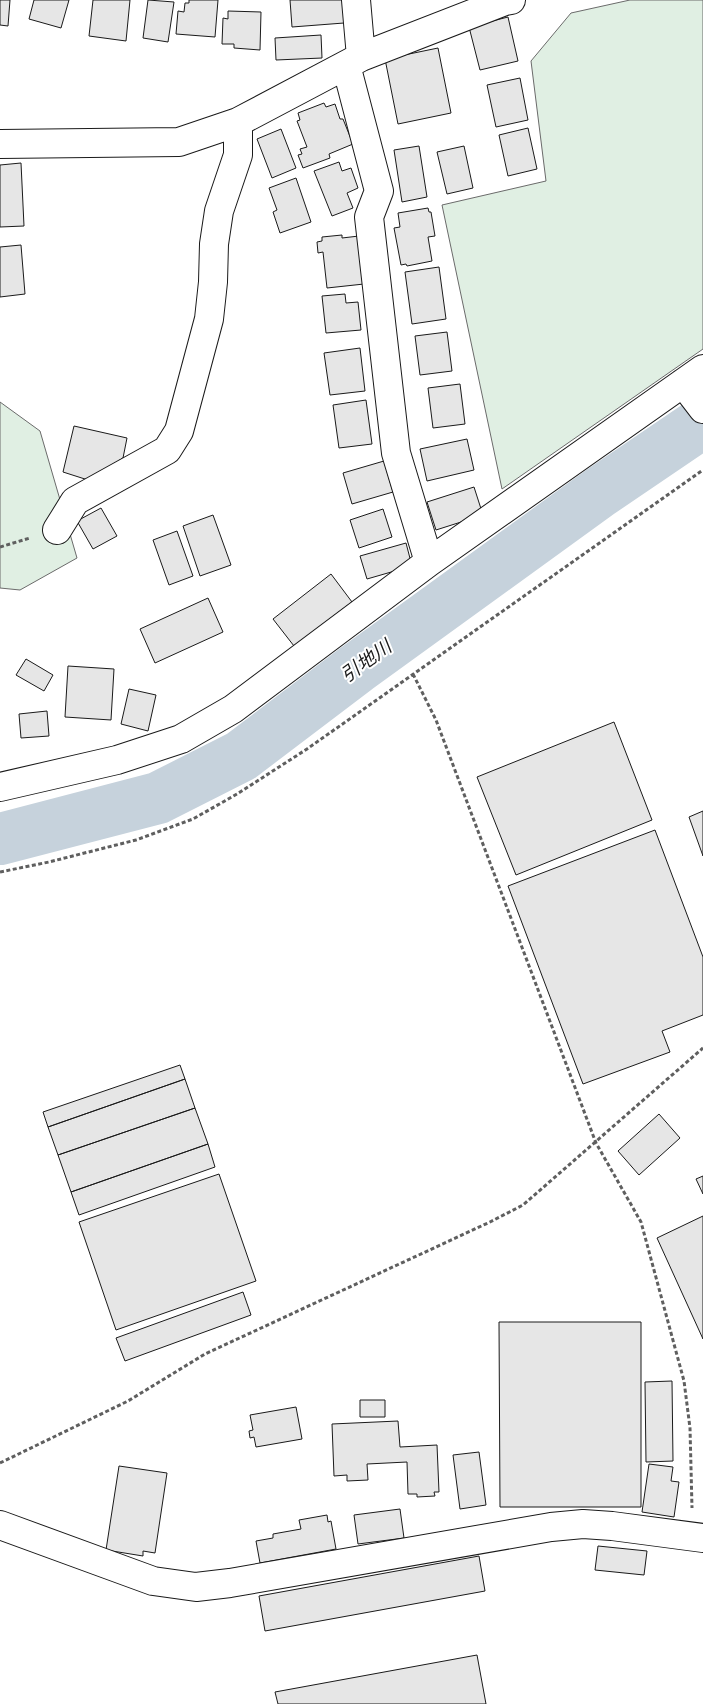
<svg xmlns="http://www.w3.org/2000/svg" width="703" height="1704" font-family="Inter,'Noto Sans JP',sans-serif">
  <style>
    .green { fill: #e0efe3; stroke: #6a6a6a }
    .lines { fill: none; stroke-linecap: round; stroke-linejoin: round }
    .river { stroke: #c6d2dc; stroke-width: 52 }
    .building { fill: #e6e6e6; stroke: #1a1a1a }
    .minor-casing { stroke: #1a1a1a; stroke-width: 30 }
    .path { stroke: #5f5f5f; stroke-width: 3; stroke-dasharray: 4 2.5; stroke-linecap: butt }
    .minor { stroke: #fff; stroke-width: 28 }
    .labels { text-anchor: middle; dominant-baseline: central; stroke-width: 4; stroke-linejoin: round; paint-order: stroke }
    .water-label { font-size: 19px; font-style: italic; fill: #1a1a1a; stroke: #fff }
  </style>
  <rect width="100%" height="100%" fill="#fff"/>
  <path class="green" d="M630,0H703V349L502,489L442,205L546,181L531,61L571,13Z
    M0,402L40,431L77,558L20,590L0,588Z"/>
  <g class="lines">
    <path class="river" d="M0,839L158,798L241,756L357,668L600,492L703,422"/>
  </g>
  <path class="building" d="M0,0H10L8,26L0,25Z
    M34,0H69L61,28L29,19Z
    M93,0H130L126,41L89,36Z
    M148,0L174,2L168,42L143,38Z
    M189,0H218L215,37L176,34L178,11L184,12L185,3H189Z
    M290,0H343L344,23L292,27Z
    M228,11L261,12L260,50L234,48V44H222L223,18L228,19Z
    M508,17L518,61L480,70L469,27Z
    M321,35L322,58L276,60L275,38Z
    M438,48L451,113L398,124L385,59Z
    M520,78L528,120L496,127L487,85Z
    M324,103L326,107L335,104L340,119H343L353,144L329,154L330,158L303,168L298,155L302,154L300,149L307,147L297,121L300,120L298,113Z
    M528,128L537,169L508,176L499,135Z
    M281,129L296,168L272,178L257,139Z
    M419,146L427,197L402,202L394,150Z
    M464,146L473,188L447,194L437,152Z
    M339,162L342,171L351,168L358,188L347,193L353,208L332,216L314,171Z
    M21,163L24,226L0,227V165Z
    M296,178L311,222L280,233L273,212L277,210L269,188Z
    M428,208L429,212H431L435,236L428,237L432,261L407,266L406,264L401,265L394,228L400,227L398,213Z
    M342,235V238L359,236L364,284L327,288L323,252L318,253L317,242L322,241V237Z
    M21,245L25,294L0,297V247Z
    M439,267L446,319L412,324L405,272Z
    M345,294L346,303L358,302L361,330L326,333L322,296Z
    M447,332L452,371L420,375L415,336Z
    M360,348L365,391L330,395L324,353Z
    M460,384L465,424L433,428L428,388Z
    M366,400L372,444L339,448L333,405Z
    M74,426L127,438L123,458L88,480L63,472Z
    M467,439L474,470L427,481L420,449Z
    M384,461L393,492L352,504L343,473Z
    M474,487L483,515L436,530L427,502Z
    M101,508L117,536L93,549L77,521Z
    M383,509L392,537L359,548L350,520Z
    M213,515L231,565L200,576L183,526Z
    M177,531L193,576L169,585L153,540Z
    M406,543L412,566L367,579L360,556Z
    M331,574L352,602L294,646L273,619Z
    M208,598L223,632L155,663L140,629Z
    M26,659L53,675L44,691L16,675Z
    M68,666L114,669L111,720L65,717Z
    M129,689L156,695L148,731L121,724Z
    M47,711L49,736L21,738L19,714Z
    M614,722L652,820L516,875L477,777Z
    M703,811V856L689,817Z
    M655,830L703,957V1015L662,1031L670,1052L583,1084L508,886Z
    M180,1065L185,1079L48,1127L43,1112Z
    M185,1079L195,1108L58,1155L48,1127Z
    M195,1108L208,1144L71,1192L58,1155Z
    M659,1114L680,1138L639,1175L618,1151Z
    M208,1144L215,1167L79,1215L71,1192Z
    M219,1174L256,1281L116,1330L79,1222Z
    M703,1176V1194L696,1179Z
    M703,1216V1339L657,1238Z
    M243,1292L251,1315L125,1361L116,1338Z
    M499,1322H641V1507H500Z
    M672,1381L673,1461L646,1462L645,1382Z
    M360,1400H385V1417H360Z
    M296,1407L302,1439L256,1447L254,1437L250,1438L249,1431L253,1430L250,1415Z
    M398,1421L400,1447L437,1445L439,1492H434L435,1496L417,1497V1494H408L407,1462L367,1464L368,1480L347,1481V1475L334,1476L332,1424Z
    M479,1452L486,1505L460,1509L453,1455Z
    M649,1464L673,1467L671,1481L679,1482L674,1517L642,1512Z
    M119,1466L167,1473L155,1553L143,1551V1556L106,1550Z
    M400,1509L404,1538L358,1544L354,1515Z
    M327,1515L328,1522L331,1521L336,1549L260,1563L256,1541L273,1538V1534L301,1529L299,1520Z
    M598,1546L647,1551L644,1575L595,1570Z
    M479,1556L485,1591L265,1631L259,1596Z
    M477,1655L486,1704H278L275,1692Z"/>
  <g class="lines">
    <g class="minor-casing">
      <path id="minor" d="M356,0L361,57
        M346,65L379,191L369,217L396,453L429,562
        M0,144L179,142L238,122L361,57L505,1L511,0
        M683,383L703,409
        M57,530L75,501L167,450L179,431L209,319L213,282L214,244L219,211L238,155V122
        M0,787L117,760L181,739L233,709L429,562L703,369
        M0,1525L153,1581L196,1587L230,1583L551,1527L583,1524L612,1526L703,1538"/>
    </g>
    <path class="path" d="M0,547L30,538
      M413,674L436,720L596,1143L641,1222L684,1381L690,1428L692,1508
      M0,872L49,862L136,840L193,819L237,794L307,749L703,470
      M0,1463L128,1401L205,1354L490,1222L523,1205L703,1048"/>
    <use href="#minor" class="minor"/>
  </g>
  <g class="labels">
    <g class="water-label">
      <text transform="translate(366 661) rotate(-36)">引地川</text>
    </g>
  </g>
</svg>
